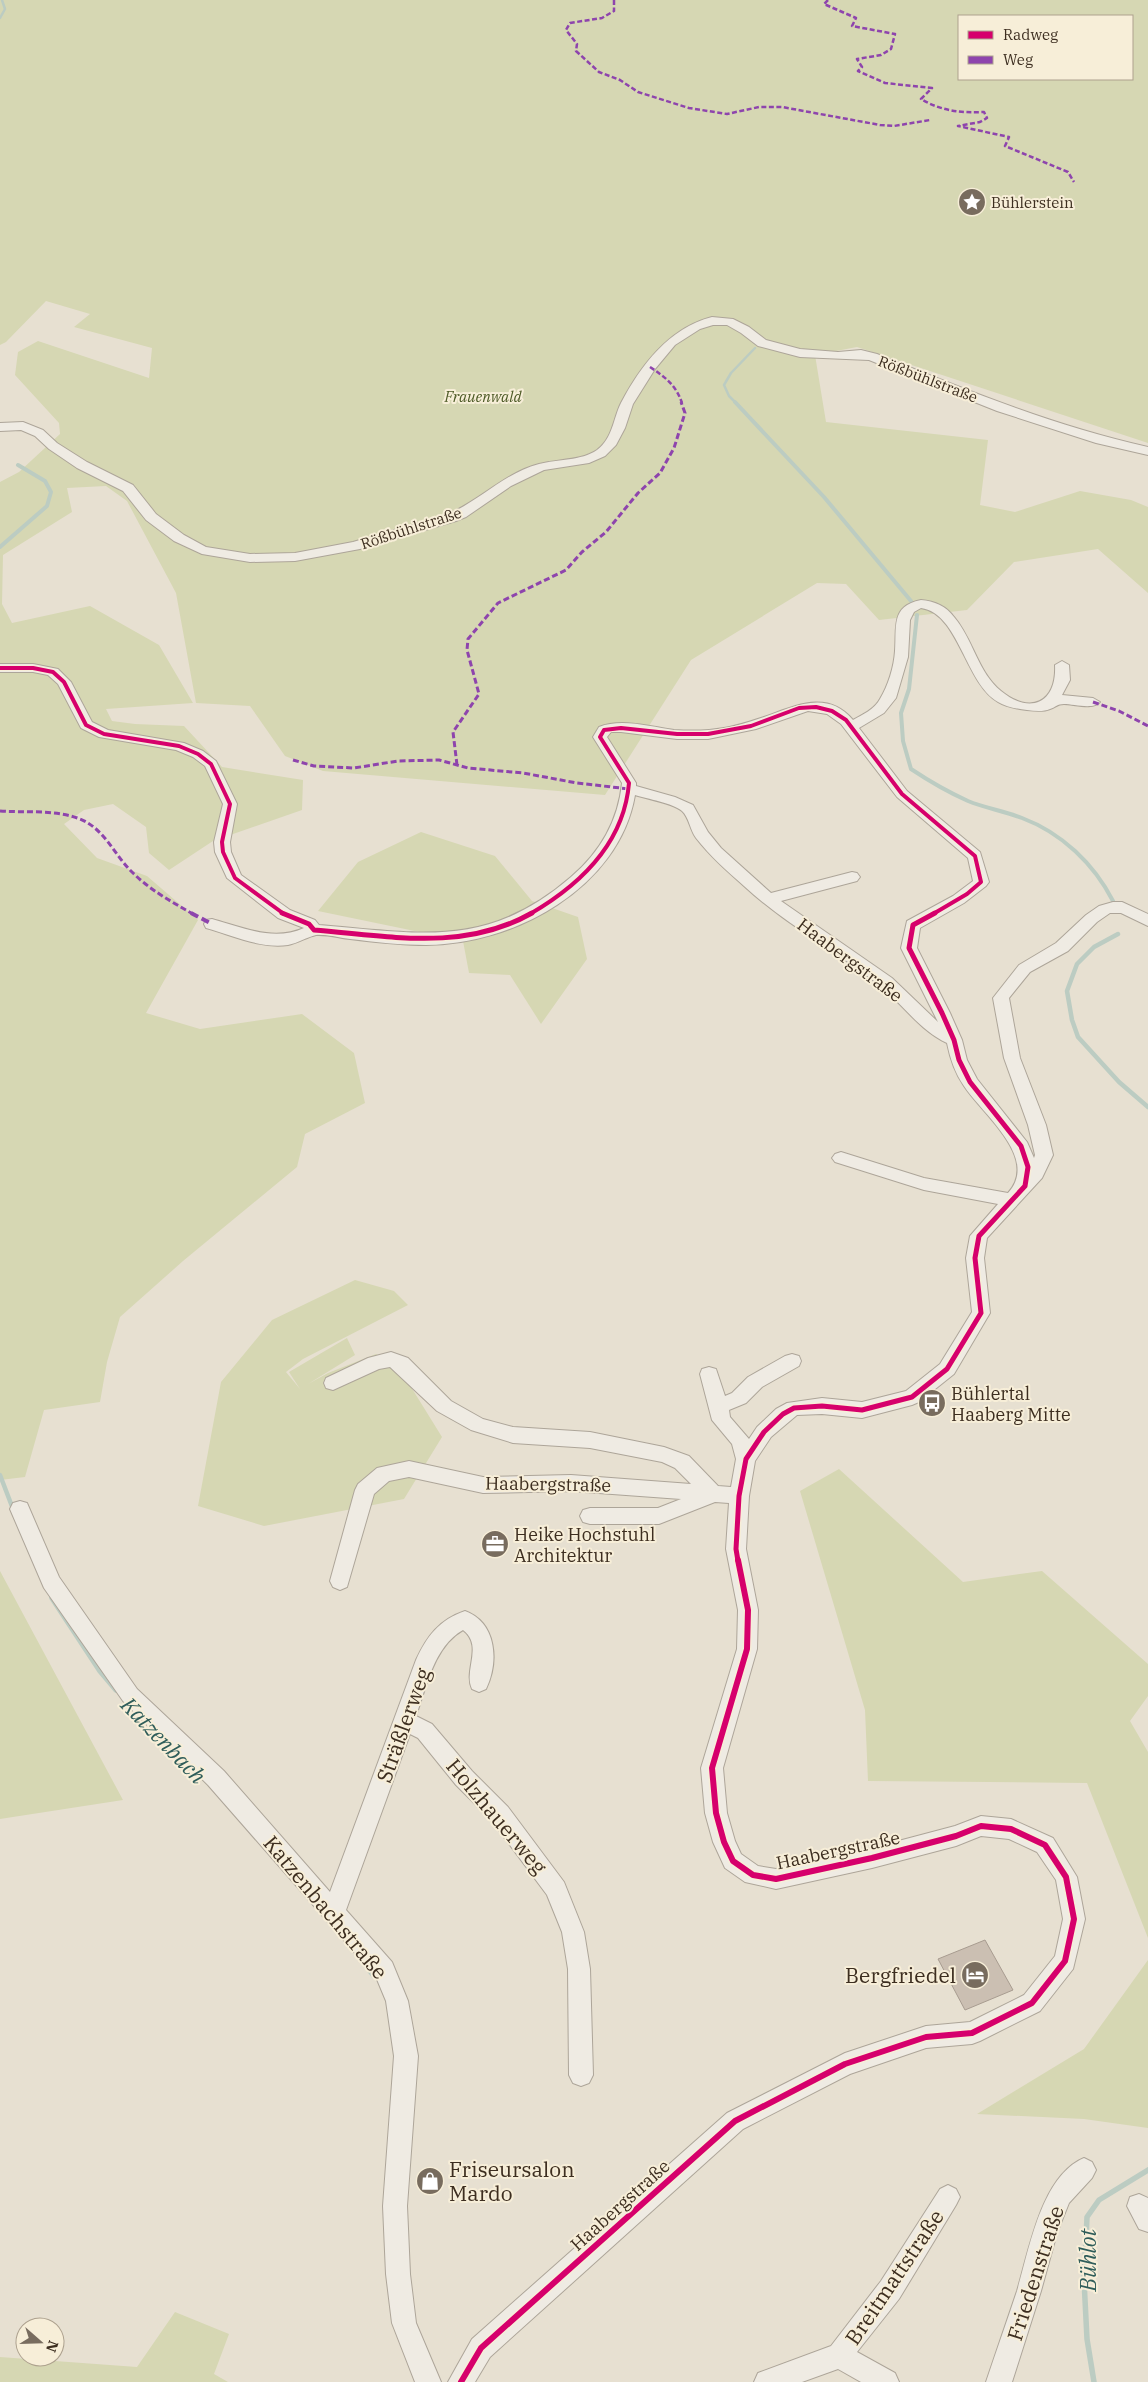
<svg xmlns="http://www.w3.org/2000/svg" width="1148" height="2382" font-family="'IBM Plex Serif',serif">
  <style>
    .green { fill: #d6d7b3; fill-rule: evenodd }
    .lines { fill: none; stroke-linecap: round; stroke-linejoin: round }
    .stream-far3 { stroke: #bcccc2; stroke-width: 2.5 }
    .stream-far2 { stroke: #bcccc2; stroke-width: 4 }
    .stream-far1 { stroke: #bcccc2; stroke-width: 4.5 }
    .stream { stroke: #bcccc2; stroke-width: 5.5 }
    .building { fill: #cbbfb2; stroke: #a89c90 }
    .minor-casing { stroke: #ada599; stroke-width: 2 }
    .minor { fill: #efebe3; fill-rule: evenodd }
    .quiet-far2 { stroke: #8e44ad; stroke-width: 2.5; stroke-dasharray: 5 2.5; stroke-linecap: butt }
    .quiet-far1 { stroke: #8e44ad; stroke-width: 3; stroke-dasharray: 6 3; stroke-linecap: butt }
    .quiet { stroke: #8e44ad; stroke-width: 4; stroke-dasharray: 8 4; stroke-linecap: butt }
    .cycleway-far2-casing { stroke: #f7eed8; stroke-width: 6 }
    .cycleway-far1-casing { stroke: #f7eed8; stroke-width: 8 }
    .cycleway-casing { stroke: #f7eed8; stroke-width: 9 }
    .cycleway-far2 { stroke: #d6006c; stroke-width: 4 }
    .cycleway-far1 { stroke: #d6006c; stroke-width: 5 }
    .cycleway { stroke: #d6006c; stroke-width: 6 }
    .labels { text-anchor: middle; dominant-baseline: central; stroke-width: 4; stroke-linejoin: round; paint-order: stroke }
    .far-poi-label { font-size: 15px; fill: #3d2e20; stroke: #f7eed8; text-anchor: start }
    .far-street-label { font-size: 15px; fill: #3d2e20; stroke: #f7eed8 }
    .far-park-label { font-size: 15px; font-style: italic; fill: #4d5a26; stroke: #f7eed8 }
    .street-label { font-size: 18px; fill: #3d2e20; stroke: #f7eed8 }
    .poi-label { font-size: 18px; fill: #3d2e20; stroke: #f7eed8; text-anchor: start }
    .near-street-label { font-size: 21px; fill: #3d2e20; stroke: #f7eed8 }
    .near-poi-label { font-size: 21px; fill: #3d2e20; stroke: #f7eed8; text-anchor: end }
    .near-water-label { font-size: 22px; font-style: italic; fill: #2f5d5a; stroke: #f7eed8 }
  </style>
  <rect width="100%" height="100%" fill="#e7e0d1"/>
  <path class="green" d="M0,0H1148V443L857,347L815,355L826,422L988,440L980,505L1015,512L1080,491L1131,500L1148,507V593L1098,549L1014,562L967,610L879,620L846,584L817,583L691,660L605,795L323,771L285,756L250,706L196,703L176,593L127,501L106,486L67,488L72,512L3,555L2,604L12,623L90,606L159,645L193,703L106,709L112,721L135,724L184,726L222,767L303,780L302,810L213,841L169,870L149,853L146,827L113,804L84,810L64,824L97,858L147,876L198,920L146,1013L200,1029L302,1014L354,1053L365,1103L305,1134L297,1167L183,1261L120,1317L107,1362L100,1402L44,1410L25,1477L0,1480V482L19,472L60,434L59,423L15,375L18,352L38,341L149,378L152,348L74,327L90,314L46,301L6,342L0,345ZM959,16H1132V79H959Z
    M421,832L495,856L532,901L578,917L587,959L541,1024L510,975L469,973L463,941L318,911L358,862Z
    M355,1280L394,1291L408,1305L303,1359L286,1372L300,1389L289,1372L347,1338L355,1355L308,1384L328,1373L376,1354L398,1366L442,1437L404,1499L264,1526L198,1506L221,1382L272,1320Z
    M839,1469L963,1582L1042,1571L1148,1664V1696L1130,1721L1148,1752V1938L1087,1783L868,1781L865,1710L800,1491Z
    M0,1571L123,1800L0,1819Z
    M1148,1960V2128L1084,2119L977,2114L1084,2049Z
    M175,2312L229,2334L214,2374L228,2382H0V2357L137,2367Z"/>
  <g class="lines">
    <path class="stream-far3" d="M0,18L5,9L2,0
      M736,403L729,396L724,385L731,373L755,348"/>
    <path class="stream-far2" d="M735,402L824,497L911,601
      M0,547L47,506L51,492L45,481L18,465
      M917,615L909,689L901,713L903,741L911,769C929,781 948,792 968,801C985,808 1004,811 1022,818C1062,833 1094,864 1113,901"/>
    <path class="stream-far1" d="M1118,934L1094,947L1077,964L1067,991L1072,1020L1078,1037L1119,1082L1148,1107
      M0,1475L13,1509"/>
    <path class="stream" d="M52,1598L100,1671L116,1690
      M365,1964L374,1976
      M1094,2382L1087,2339L1084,2280L1087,2217L1099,2200L1148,2170"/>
  </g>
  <path class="building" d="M985,1940L1013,1990L965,2010L938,1959Z"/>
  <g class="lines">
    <g class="minor-casing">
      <path id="minor" d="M712,317L733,319L749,327L766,340L800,349L838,352L861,350L877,354C966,390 1054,426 1148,447V455L1096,443L997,411L869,360L800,357L758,346L741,333L727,325H713L700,329L675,345L655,369L633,404L625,428L616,445L605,456L589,463L544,470L511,486L466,517L456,521L360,549L295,561L250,562L202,554L174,541L146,520L123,491L77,468L49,449L35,436L21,430L0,431V423L23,422L43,430L57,443L87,462L133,485L156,514L184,535L206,547L250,554L295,553L353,542L446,515C479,502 504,473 539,464C558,459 581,461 597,450C613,438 613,419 621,403C641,365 669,328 712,317Z
        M921,600C934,601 946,606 954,617C973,639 978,673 1001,691C1030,715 1057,703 1055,665L1062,661L1069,665L1070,680L1062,695L1093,698L1100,702C1094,710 1073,704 1064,704C1057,704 1056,707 1050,709C1043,712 1035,711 1027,710C1018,709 1006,707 998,702C965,683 959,613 921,608L914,612L910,620L908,657L896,698L884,713L859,728L907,791L980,852L989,882L986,886L964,903L920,928L917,948L950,1013L962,1040L967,1060L977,1079L1027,1142L1034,1158L1035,1155L1028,1125L1004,1058L993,998L1019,965L1056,943L1086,915L1099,906L1113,902H1122L1148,914V926L1121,913H1110L1097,922L1068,951L1030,972L1009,998L1020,1058L1046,1125L1053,1155L1042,1178L987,1238L984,1258L990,1313L987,1318L954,1374L919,1402L912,1405L862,1418L822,1414L797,1415L771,1437L755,1461L749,1496L746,1549L758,1610L757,1649L723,1768L727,1813L735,1841L741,1854L758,1866L776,1869L872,1848L955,1826L981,1816L1011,1819L1053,1838L1077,1877L1085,1919L1073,1969L1040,2011L980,2041L972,2044L926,2048L850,2074L743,2129L490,2357L475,2382H448L472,2339L727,2113L845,2053L926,2026L970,2022L1024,1995L1055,1956L1063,1919L1056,1880L1037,1852L1009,1839L981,1836L956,1846L872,1868L776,1889L745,1882L725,1868L713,1842L705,1813L701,1768L737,1649L738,1610L726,1549L729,1503L715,1502L659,1524H590L583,1522L580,1516L583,1510L590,1508H658L681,1499L571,1491L483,1493L409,1477L389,1481L374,1494L347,1587L340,1590L333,1587L330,1581L355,1490L358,1484L377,1468L409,1461L483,1477L571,1475L691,1484L675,1468L662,1462L590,1448L513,1443L471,1430L437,1411L390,1367L379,1369L333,1390L326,1388L324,1383L326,1378L368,1358L391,1352L408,1358L451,1401L483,1419L513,1427L590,1432L664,1447L689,1456L718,1486L731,1487L736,1459L732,1444L712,1420L700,1374L702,1369L709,1367L716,1369L725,1396L732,1393L748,1377L785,1356L792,1354L799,1356L801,1361L799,1366L762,1387L746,1403L729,1410L730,1417L749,1439L757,1427L776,1409L787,1403L822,1398L862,1402L906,1391L940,1364L972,1312L966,1258L970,1236L998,1204L924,1190L835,1162L832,1158L835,1154L841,1152L924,1178L1008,1193C1040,1158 983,1115 964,1086C955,1073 950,1058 947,1043C919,1030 902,1003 878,984C835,950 785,924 744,886C727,871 710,856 696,838C690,830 689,817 682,811C673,803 647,799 635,795C619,888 513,945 426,945C401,945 375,942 350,939C340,938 327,934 316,935C307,937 298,943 288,945C260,949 232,935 206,928L204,924L206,920L212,919C242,927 273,942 304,928L278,918L227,878L215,852L214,842L223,804L205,766L193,757L176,750L99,737L81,728L58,684L48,675L33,672H0V664H33L58,669L71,682L92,722L108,730L184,743L203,751L216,761L237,804L230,842L231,852L241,875L290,910L315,920L319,925C419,933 487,950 571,877C600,852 618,822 622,783L593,737L599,727C622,718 651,727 674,730C691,731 708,731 724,728C737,726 749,722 761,718C792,708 826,688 853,720C862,715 875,709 880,699C888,686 894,667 895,651C897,628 890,606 921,600ZM808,711L827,714L841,724L897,797L968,858L973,881L953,896L907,921L901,948L938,1022L892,978L781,901L857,881L860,877L857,873L852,872L771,893L721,848L708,832L693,805L675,797L636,786V783L607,737L611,732H621L677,739H708L756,729Z
        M20,1501L27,1503L59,1577L137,1689L224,1771L330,1892L416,1660C427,1636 439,1620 465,1611C497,1623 499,1662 486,1689L479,1692L472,1689C463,1670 484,1646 463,1630C434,1646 426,1688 416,1716L432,1724L472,1771L508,1807L564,1882L584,1932L590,1969L593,2075L589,2083L581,2086L573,2083L569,2075L568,1969L562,1932L547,1895L492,1821L456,1785L418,1738L410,1734L346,1910L392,1962L408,2001L418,2056L407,2206L410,2274L416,2323L441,2382H415L392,2323L386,2274L383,2206L394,2056L386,2001L376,1977L208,1785L123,1701L44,1588L10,1509L13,1503Z
        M1084,2158L1092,2162L1096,2170L1092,2178L1069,2203L1057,2233L1041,2291L1012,2382H986C996,2352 1007,2321 1017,2291C1029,2251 1041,2176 1084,2158Z
        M948,2185L956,2189L960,2197L956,2205L899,2299L857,2352L895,2373L899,2382H861L838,2369L802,2382H754L758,2373L831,2346L881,2281L940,2189Z
        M1139,2194L1148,2198V2232L1139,2229L1127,2206L1130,2197Z"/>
    </g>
    <use href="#minor" class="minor"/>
    <path class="quiet-far2" d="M614,0V11L602,18L570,23L566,30L577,44L576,51L599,72L620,80L638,92L689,108L727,114L759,107H782L880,125L894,126L930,120
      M828,0L824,4L856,18L852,26L895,34L891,49L881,55L857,59L862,67L858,71L885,83L932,88L921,99C941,111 961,113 984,112L987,118L980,122L958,126L1009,137L1005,146L1068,172L1074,182
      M650,367C665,377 676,385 682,403"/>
    <path class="quiet-far1" d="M1093,702L1119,711L1148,726
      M293,760L314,766L354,768L398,761L439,760L468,768L523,773L577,783L629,789
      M457,765L453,732L479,694L467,650L468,639L498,603L566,570L582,552L606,532L638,493L660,473L674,448L685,413L681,402
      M0,811C26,813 55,809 80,819C105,829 114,855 133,873C150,890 172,902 193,914"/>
    <path class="quiet" d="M191,913L212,924"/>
    <g class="cycleway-far2-casing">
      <path id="cycleway-far2" d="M0,668H33L53,672L64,682L86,725L104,734L179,746L198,754L211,764L230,804L222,842L223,852L235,878L284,914
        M530,914C580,885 624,843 629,783L600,737L604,730L621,728L677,734H708L751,726L799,708L816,707L832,711L846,720L902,794L975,856L981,882L967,894L933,914"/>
    </g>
    <g class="cycleway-far1-casing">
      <path id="cycleway-far1" d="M282,913L309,924L314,930C389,936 463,952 532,913
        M738,1561L736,1549L739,1496L746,1459L764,1432L783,1414L794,1408L822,1406L862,1410L912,1397L947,1369L981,1313L975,1258L979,1236L1025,1186L1028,1167L1021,1146L970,1082L959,1060L954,1040L942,1013L909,948L913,925L935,913"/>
    </g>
    <g class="cycleway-casing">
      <path id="cycleway" d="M461,2382L481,2348L735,2121L845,2064L926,2037L972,2033L1032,2003L1065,1961L1074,1919L1066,1877L1045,1845L1011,1829L981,1826L956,1836L872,1858L776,1879L753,1875L733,1861L724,1842L716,1813L712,1768L747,1649L748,1610L738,1560"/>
    </g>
    <use href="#cycleway-far2" class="cycleway-far2"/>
    <use href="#cycleway-far1" class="cycleway-far1"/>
    <use href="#cycleway" class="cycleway"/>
  </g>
  <defs>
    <g id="sight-disc" transform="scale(1.4375)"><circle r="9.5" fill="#786c5e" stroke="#f7eed8"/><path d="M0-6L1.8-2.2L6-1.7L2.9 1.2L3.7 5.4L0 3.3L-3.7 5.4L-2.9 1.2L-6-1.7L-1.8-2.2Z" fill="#fff"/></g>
    <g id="bus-disc" transform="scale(1.4375)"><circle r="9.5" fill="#786c5e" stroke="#f7eed8"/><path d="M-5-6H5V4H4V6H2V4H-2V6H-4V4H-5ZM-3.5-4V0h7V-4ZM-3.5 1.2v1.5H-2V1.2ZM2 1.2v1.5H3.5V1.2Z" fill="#fff"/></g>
    <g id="office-disc" transform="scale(1.4375)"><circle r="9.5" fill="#786c5e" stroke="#f7eed8"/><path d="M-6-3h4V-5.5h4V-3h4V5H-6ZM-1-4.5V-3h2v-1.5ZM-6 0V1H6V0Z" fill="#fff"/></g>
    <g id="hotel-disc" transform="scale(1.4375)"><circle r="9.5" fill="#786c5e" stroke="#f7eed8"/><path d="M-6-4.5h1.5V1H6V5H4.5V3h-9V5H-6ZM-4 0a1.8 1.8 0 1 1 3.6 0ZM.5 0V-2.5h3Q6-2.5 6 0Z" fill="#fff"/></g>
    <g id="shop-disc" transform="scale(1.4375)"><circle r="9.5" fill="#786c5e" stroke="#f7eed8"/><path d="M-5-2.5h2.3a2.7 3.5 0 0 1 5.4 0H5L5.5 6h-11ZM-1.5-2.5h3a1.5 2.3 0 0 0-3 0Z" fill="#fff"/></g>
  </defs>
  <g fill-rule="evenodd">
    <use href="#sight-disc" x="972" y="202"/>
    <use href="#bus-disc" x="932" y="1403"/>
    <use href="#office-disc" x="495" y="1544"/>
    <use href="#hotel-disc" x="975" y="1975"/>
    <use href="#shop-disc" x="430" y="2181"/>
  </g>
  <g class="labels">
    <g class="far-poi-label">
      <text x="991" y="202">Bühlerstein</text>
    </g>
    <g class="far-street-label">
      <text transform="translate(928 379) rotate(21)">Rößbühlstraße</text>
      <text transform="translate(411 528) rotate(-18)">Rößbühlstraße</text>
    </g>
    <g class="far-park-label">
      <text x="483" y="396">Frauenwald</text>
    </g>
    <g class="street-label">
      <text transform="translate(850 960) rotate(37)">Haabergstraße</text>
      <text transform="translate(548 1484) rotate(1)">Haabergstraße</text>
      <text transform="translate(838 1850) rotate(-12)">Haabergstraße</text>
      <text transform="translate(620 2205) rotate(-42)">Haabergstraße</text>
    </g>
    <g class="poi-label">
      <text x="951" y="1393">Bühlertal<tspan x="951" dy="21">Haaberg Mitte</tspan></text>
      <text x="514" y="1534">Heike Hochstuhl<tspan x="514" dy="21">Architektur</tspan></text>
    </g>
    <g class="near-street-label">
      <text transform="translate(403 1725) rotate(-70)">Sträßlerweg</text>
      <text transform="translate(497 1816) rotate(50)">Holzhauerweg</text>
      <text transform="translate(326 1907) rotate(50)">Katzenbachstraße</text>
      <text transform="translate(1035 2273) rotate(-72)">Friedenstraße</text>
      <text transform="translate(894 2277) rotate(-56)">Breitmattstraße</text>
    </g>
    <g class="near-poi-label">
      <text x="956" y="1975">Bergfriedel</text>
      <text x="449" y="2169" text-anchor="start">Friseursalon<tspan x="449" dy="24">Mardo</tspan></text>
    </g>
    <g class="near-water-label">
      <text transform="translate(164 1740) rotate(46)">Katzenbach</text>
      <text transform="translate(1087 2260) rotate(-90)">Bühlot</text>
    </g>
  </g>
  <rect x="958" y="15" width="175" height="65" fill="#f7eed8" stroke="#ada18e"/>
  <rect x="968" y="31" width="25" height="8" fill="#d6006c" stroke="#ada18e"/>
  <text x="1003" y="40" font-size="15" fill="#3d2e20">Radweg</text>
  <rect x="968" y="56" width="25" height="8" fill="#8e44ad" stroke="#ada18e"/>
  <text x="1003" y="65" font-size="15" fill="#3d2e20">Weg</text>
  <g transform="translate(40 2342) rotate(110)"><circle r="24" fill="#f7eed8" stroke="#ada18e"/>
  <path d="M0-4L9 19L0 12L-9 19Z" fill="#786c5e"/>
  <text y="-8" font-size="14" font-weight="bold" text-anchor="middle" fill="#3d2e20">N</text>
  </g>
</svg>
